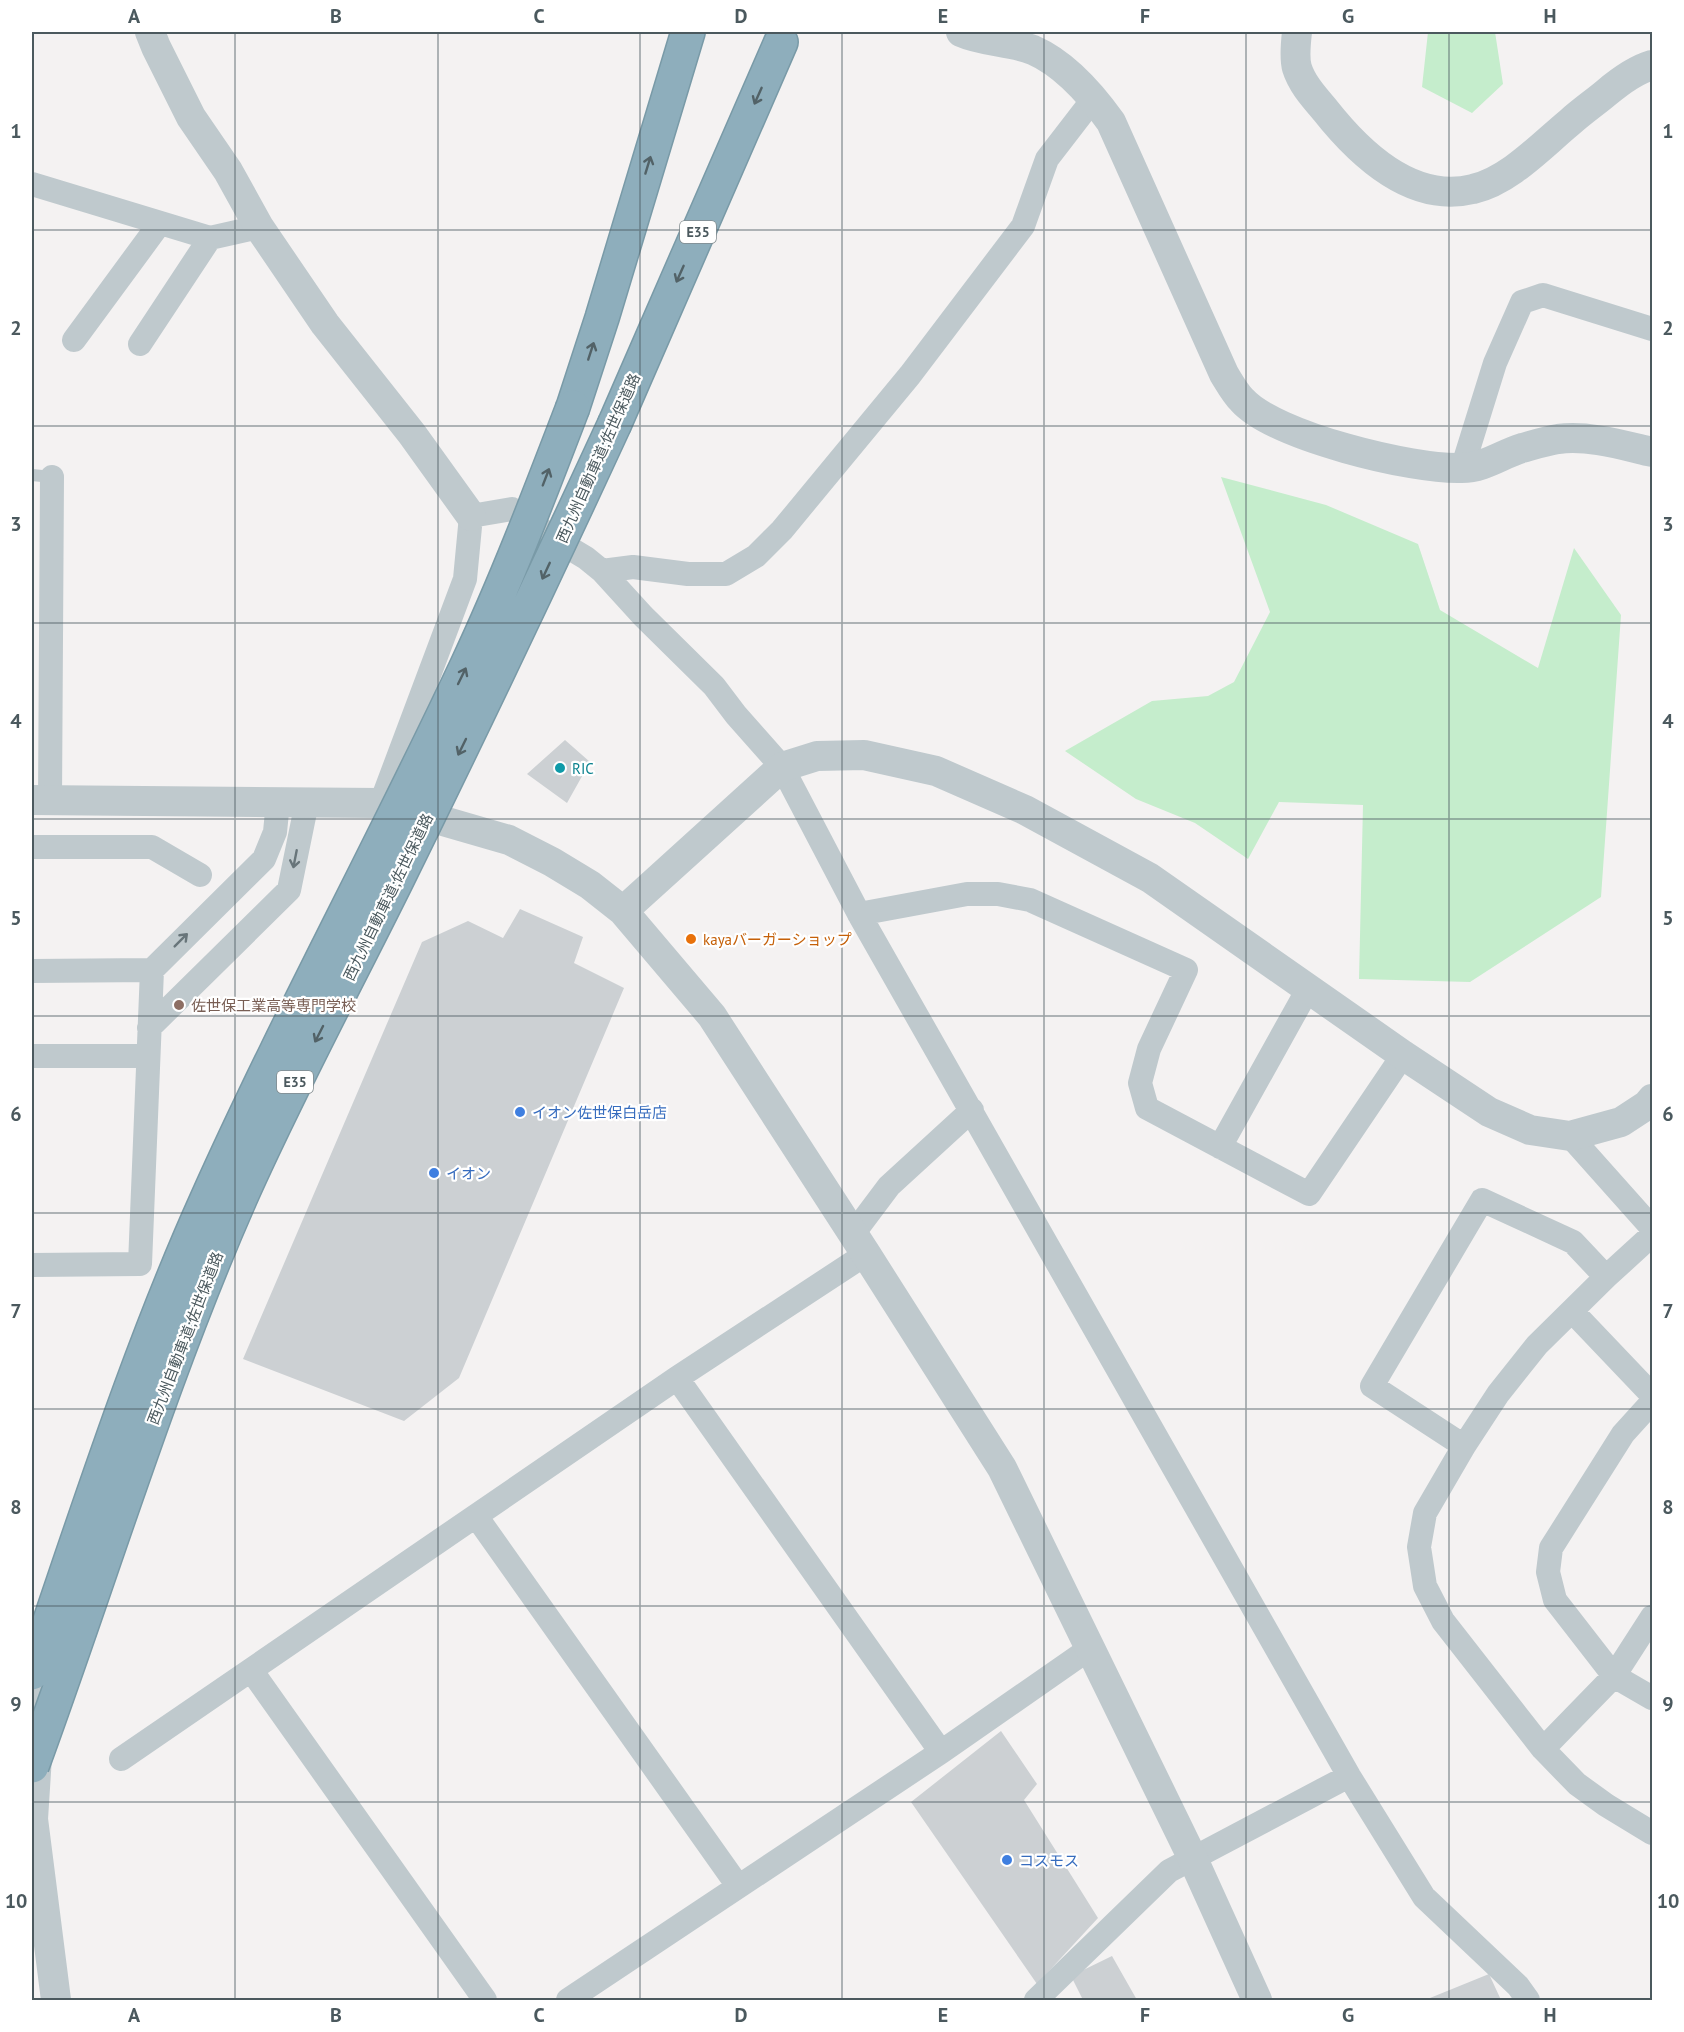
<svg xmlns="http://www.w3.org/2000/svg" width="1684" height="2032" font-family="'PT Sans','Noto Sans JP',sans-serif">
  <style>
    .green { fill: #c5edcc }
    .building { fill: #ccd0d3 }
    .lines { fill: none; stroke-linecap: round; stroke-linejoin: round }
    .motorway-casing { stroke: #799aa7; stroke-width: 36 }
    .service { stroke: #bfc9cd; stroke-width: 12 }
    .minor { stroke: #bfc9cd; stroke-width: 24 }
    .tertiary { stroke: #bfc9cd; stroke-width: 30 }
    .motorway { stroke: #8eaebc; stroke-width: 33 }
    .motorway-bridge-casing { stroke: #799aa7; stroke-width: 36; stroke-linecap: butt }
    .motorway-bridge { stroke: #8eaebc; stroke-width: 33 }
    .oneway { stroke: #526267 }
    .oneway2 { stroke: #68757a }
    .grid { fill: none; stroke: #4b595e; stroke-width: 1.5; stroke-opacity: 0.55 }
    .culture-dot { fill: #0f9aa8; stroke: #fff; stroke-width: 2 }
    .food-dot { fill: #e8710a; stroke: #fff; stroke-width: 2 }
    .education-dot { fill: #8d6e63; stroke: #fff; stroke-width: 2 }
    .shop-dot { fill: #3f7fe0; stroke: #fff; stroke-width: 2 }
    .labels { text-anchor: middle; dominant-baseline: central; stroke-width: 4.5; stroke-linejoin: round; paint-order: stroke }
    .shield { fill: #fff; stroke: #818b8e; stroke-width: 1.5 }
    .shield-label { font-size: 14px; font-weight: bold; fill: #4b595e }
    .street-label { font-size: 15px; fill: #4b595e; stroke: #fff }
    .culture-label { font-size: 15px; fill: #0d838f; stroke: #fff; text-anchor: start }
    .food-label { font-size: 15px; fill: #c56008; stroke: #fff; text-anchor: start }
    .education-label { font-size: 15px; fill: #785e54; stroke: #fff; text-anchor: start }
    .shop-label { font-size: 15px; fill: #366cbe; stroke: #fff; text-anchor: start }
    .neatline { fill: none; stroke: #4b595e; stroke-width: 2 }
    .grid-label { font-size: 20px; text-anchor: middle; font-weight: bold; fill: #4b595e }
  </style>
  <rect width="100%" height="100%" fill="#f4f2f2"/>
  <path class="green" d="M1428,32H1495L1503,84L1472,113L1422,87Z
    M1221,477L1326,505L1418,544L1440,610L1538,668L1574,548L1621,615L1601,897L1470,982L1359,979L1363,805L1279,802L1248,859L1195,823L1136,799L1065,751L1152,701L1208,696L1234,682L1270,612Z"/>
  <path class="building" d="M565,740L590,762L567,803L527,774Z
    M520,909L583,937L574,963L624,988L459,1378L404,1421L243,1359L422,942L468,921L503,938Z
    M1001,1731L1037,1784L1024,1800L1098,1918L1037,1984L911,1802Z
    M1112,1956L1137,2000H1083L1071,1976Z
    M1489,1974L1501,2000H1425Z"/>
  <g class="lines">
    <g class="motorway-casing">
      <path id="motorway" d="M573,407L602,318L688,32
        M615,423L781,42"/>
    </g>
    <path class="service" d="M32,475L52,477"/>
    <path class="minor" d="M32,184L210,238L259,227
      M74,340L160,223
      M140,344L210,238
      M1462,469L1495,363L1522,302L1543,295L1652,329
      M602,571L633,567L688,574H726L756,556L782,530L910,375L1023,226L1047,159L1094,98
      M50,801L52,477
      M381,803L465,579L471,516L512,509L561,543L586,558L602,571L643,616L714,686L736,715L782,767L859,914L1349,1776L1424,1897L1518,1986L1528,2000
      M32,847H152L200,875
      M859,914L967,894H998L1030,900L1186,970L1149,1049L1140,1083L1147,1108L1309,1194L1403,1055
      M32,971L152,970
      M149,1028L289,890L307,802
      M32,1056H148
      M1570,1136L1652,1228
      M1220,1147L1308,989
      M853,1234L889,1186L972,1110
      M1652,1235L1606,1277L1537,1345L1498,1394L1464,1446L1425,1513L1419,1547L1425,1586L1443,1621L1543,1749L1577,1784L1606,1805L1652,1833
      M32,1265L140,1264L152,970L264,859L275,832L278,802
      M1572,1311L1652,1395
      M677,1378L941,1752
      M1652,1402L1623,1434L1551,1548L1548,1572L1555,1600L1614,1676L1652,1698
      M1464,1446L1372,1386L1482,1200L1573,1242L1606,1277
      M476,1516L738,1886
      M251,1670L485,2000
      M1543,1749L1614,1676L1652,1617
      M121,1759L677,1378L866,1254
      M568,2000L941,1752L1089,1649
      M1036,2000L1169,1871L1349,1776"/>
    <path class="tertiary" d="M150,32L156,47L191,117L228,171L259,227L325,324L412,434L471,516
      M961,32C983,42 1011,41 1033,50C1065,64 1091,94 1111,122L1224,374C1229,382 1235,393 1242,400C1274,436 1413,470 1462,468C1484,468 1502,454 1522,448C1533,445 1546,441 1558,439C1589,435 1622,445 1652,452
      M1297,32C1296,41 1294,58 1297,68C1302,84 1314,97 1325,110C1359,153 1412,204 1473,189C1509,181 1542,145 1570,122C1581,112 1594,103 1606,93C1619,82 1635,70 1652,65
      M32,800L381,803L509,840L552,862L590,885L623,911L712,1016L866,1254L1002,1468L1193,1859L1257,2000
      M623,911L782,767L817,756L864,755L936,771L1025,810L1150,878L1403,1055L1489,1112L1530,1130L1570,1136L1621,1122L1647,1105L1652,1099
      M32,1716L56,1648
      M38,1741L33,1819L56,2000"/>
    <use href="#motorway" class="motorway"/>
    <g class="motorway-bridge-casing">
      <path id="motorway-bridge" d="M32,1673C87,1514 138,1352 207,1199C288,1018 384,843 468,663C507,580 540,493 573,407
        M32,1766C102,1575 160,1379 243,1192C290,1087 345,985 396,882C471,730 544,577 615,423"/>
    </g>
    <use href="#motorway-bridge" class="motorway-bridge"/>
  </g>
  <defs><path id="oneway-shaft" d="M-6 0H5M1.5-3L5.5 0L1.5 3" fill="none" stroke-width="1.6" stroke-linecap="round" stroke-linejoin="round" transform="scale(1.5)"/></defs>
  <g class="oneway">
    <use href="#oneway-shaft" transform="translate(758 96) rotate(114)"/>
    <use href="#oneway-shaft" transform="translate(648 165) rotate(-73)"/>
    <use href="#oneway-shaft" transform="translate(680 274) rotate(114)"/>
    <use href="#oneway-shaft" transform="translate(591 351) rotate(-72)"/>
    <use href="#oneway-shaft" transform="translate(546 477) rotate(-69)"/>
    <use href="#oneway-shaft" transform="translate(546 571) rotate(115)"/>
    <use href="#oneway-shaft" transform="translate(462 676) rotate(-64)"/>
    <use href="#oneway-shaft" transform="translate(462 747) rotate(116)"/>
    <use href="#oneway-shaft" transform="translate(319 1034) rotate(117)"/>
  </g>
  <g class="oneway2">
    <use href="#oneway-shaft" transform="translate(295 859) rotate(101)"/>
    <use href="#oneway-shaft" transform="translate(181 940) rotate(-45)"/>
  </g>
  <path class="grid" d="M235,32V2000M438,32V2000M640,32V2000M842,32V2000M1044,32V2000M1246,32V2000M1449,32V2000M32,230H1652M32,426H1652M32,623H1652M32,819H1652M32,1016H1652M32,1213H1652M32,1409H1652M32,1606H1652M32,1802H1652"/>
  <circle class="culture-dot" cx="560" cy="768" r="6"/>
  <circle class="food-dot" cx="691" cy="939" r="6"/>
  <circle class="education-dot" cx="179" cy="1005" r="6"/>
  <g class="shop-dot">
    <circle cx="520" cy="1112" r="6"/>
    <circle cx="434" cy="1173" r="6"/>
    <circle cx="1007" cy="1860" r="6"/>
  </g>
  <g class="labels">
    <g class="shield">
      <rect x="680" y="221" width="36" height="22" rx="4.5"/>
      <rect x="277" y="1071" width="36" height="22" rx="4.5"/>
    </g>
    <g class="shield-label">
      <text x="698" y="232">E35</text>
      <text x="295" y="1082">E35</text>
    </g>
    <g class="street-label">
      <text transform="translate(598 458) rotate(-66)">西九州自動車道;佐世保道路</text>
      <text transform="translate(388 897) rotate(-64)">西九州自動車道;佐世保道路</text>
      <text transform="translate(185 1338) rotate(-69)">西九州自動車道;佐世保道路</text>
    </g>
    <g class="culture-label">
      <text x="572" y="768">RIC</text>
    </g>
    <g class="food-label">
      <text x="703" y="939">kayaバーガーショップ</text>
    </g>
    <g class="education-label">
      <text x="191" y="1005">佐世保工業高等専門学校</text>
    </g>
    <g class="shop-label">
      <text x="532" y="1112">イオン佐世保白岳店</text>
      <text x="446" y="1173">イオン</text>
      <text x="1019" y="1860">コスモス</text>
    </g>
  </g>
  <rect width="1684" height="2032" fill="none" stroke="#ffffff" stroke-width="66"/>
  <rect x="33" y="33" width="1618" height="1966" class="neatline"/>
  <g class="grid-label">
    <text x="134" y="23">A</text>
    <text x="336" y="23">B</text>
    <text x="539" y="23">C</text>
    <text x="741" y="23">D</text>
    <text x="943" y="23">E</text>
    <text x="1145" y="23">F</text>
    <text x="1348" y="23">G</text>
    <text x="1550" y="23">H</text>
    <text x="16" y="138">1</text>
    <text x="1668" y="138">1</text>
    <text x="16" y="335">2</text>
    <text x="1668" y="335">2</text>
    <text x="16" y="531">3</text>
    <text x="1668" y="531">3</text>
    <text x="16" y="728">4</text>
    <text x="1668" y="728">4</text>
    <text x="16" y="925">5</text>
    <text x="1668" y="925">5</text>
    <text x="16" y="1121">6</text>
    <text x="1668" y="1121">6</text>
    <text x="16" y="1318">7</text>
    <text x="1668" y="1318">7</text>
    <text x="16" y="1514">8</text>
    <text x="1668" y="1514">8</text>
    <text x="16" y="1711">9</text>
    <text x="1668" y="1711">9</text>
    <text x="16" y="1908">10</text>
    <text x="1668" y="1908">10</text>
    <text x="134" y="2022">A</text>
    <text x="336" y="2022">B</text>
    <text x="539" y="2022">C</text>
    <text x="741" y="2022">D</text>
    <text x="943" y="2022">E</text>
    <text x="1145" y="2022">F</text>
    <text x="1348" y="2022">G</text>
    <text x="1550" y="2022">H</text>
  </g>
</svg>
